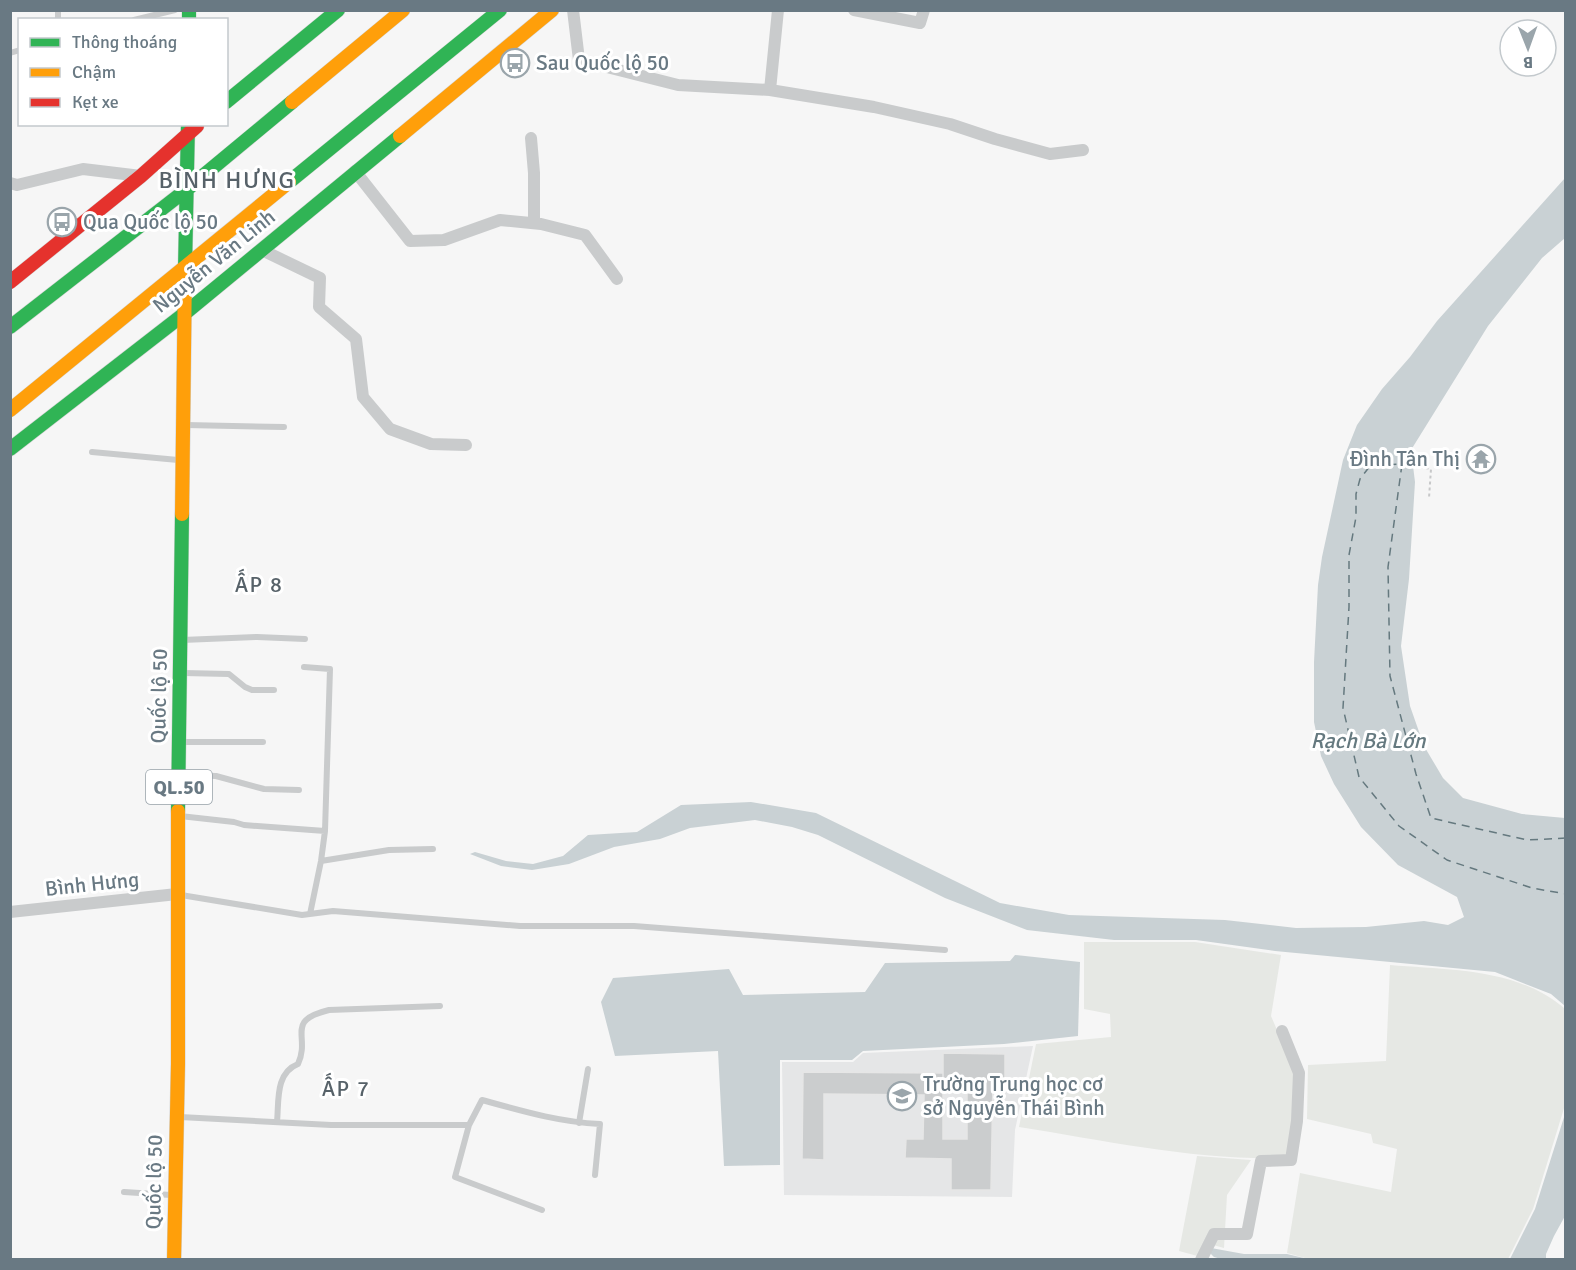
<svg xmlns="http://www.w3.org/2000/svg" width="1576" height="1270" font-family="Signika,sans-serif">
  <style>
    .built { fill: #e5e6e7 }
    .green { fill: #e6e8e4 }
    .water { fill: #c9d1d4 }
    .lines { fill: none; stroke-linecap: round; stroke-linejoin: round }
    .ferry { stroke: #65797f; stroke-width: 1.5; stroke-dasharray: 8 6; stroke-linecap: butt }
    .building { fill: #cbcdce; stroke: #e6e6e6; stroke-width: 1.5 }
    .fast-casing { stroke: #d2d3d3; stroke-width: 15 }
    .slow-casing { stroke: #d2d3d3; stroke-width: 15 }
    .jam-casing { stroke: #d2d3d3; stroke-width: 15 }
    .path { stroke: #c7c8c9; stroke-width: 2; stroke-dasharray: 3 3; stroke-linecap: butt }
    .lane { stroke: #c9cbcc; stroke-width: 6 }
    .street { stroke: #c9cbcc; stroke-width: 12 }
    .fast { stroke: #30b455; stroke-width: 14 }
    .slow { stroke: #ff9f0a; stroke-width: 14 }
    .jam { stroke: #e5322d; stroke-width: 14 }
    .labels { text-anchor: middle; dominant-baseline: central; stroke-width: 6; stroke-linejoin: round; paint-order: stroke }
    .shield { fill: #fff; stroke: #96a1a8; stroke-width: 1.5 }
    .shield-label { font-size: 20px; font-weight: bold; fill: #697983 }
    .poi-label { font-size: 21px; fill: #697983; stroke: #fff; text-anchor: start }
    .street-label { font-size: 21px; fill: #697983; stroke: #fff }
    .neighbourhood-label { font-size: 22px; letter-spacing: 1.5px; fill: #576269; stroke: #fff }
    .water-label { font-size: 22px; font-style: italic; fill: #65797f; stroke: #fff }
    .quarter-label { font-size: 24px; letter-spacing: 1.5px; fill: #576269; stroke: #fff }
  </style>
  <rect width="100%" height="100%" fill="#f6f6f6"/>
  <path class="built" d="M1033,1046L1015,1130L1012,1197L784,1195L782,1062H853L863,1053Z"/>
  <path class="green" d="M1084,942H1195L1281,955L1271,1016L1296,1074L1288,1158C1198,1161 1108,1141 1019,1127L1036,1044L1111,1037L1110,1014L1084,1009Z
    M1390,965C1449,970 1517,968 1564,1008L1565,1105L1533,1209L1508,1259L1312,1260L1287,1253L1300,1173L1391,1192L1397,1149L1373,1143L1371,1134L1307,1119L1308,1065L1386,1061Z
    M1197,1156L1251,1160L1227,1195L1224,1248L1213,1245L1205,1258L1179,1251Z"/>
  <path class="water" d="M1565,178V238L1542,258L1488,326L1411,450L1415,482L1409,579L1401,646L1410,706L1424,746L1443,778L1463,798L1522,814L1565,818V1006L1551,994L1495,972L1275,951L1196,940H1114L1027,930L945,898L818,835L792,827L755,820L690,828L660,839L614,847L569,864L532,870L501,866L470,854L475,852L506,861L533,864L563,856L588,835L637,832L681,805L751,802L816,813L1000,903L1069,915L1225,920L1296,928L1366,927L1424,921L1448,925L1464,917L1457,897L1398,865L1361,827L1334,784L1321,756L1314,722V662L1318,585L1322,557L1343,460L1357,425L1382,389L1410,357L1437,321Z
    M1015,955L1080,962L1078,1036L1004,1044L863,1051L852,1060H780V1165L724,1166L718,1051L615,1056L601,1002L613,978L729,969L743,995L865,992L885,963L1010,961Z
    M1565,1114V1216L1554,1236L1546,1254V1259H1510L1535,1209Z
    M1211,1248L1244,1254H1287L1308,1259H1221L1214,1257L1208,1251Z"/>
  <g class="lines">
    <path class="ferry" d="M1566,838L1527,840L1431,818L1416,774L1390,676L1388,567L1402,464L1370,466L1360,479L1356,494V517L1349,555V607L1343,708L1359,777L1399,826L1447,860L1532,888L1566,894"/>
  </g>
  <path class="building" d="M943,1053L1005,1054V1081H993L991,1190H951V1159L905,1158L906,1139H923L924,1095L824,1094V1160L802,1159L803,1072L943,1073V1139H967V1082H943Z"/>
  <g class="lines">
    <g class="fast-casing">
      <path id="fast" d="M189,10V20
        M226,102L338,10
        M289,182L500,10
        M185,269L188,124
        M10,327L186,190L292,102
        M10,449L184,314L400,136
        M178,811L182,514"/>
    </g>
    <g class="slow-casing">
      <path id="slow" d="M292,102L403,10
        M400,136L552,10
        M10,410L289,182
        M182,514L185,269
        M174,1260L178,1064V811"/>
    </g>
    <g class="jam-casing">
      <path id="jam" d="M10,282L141,176L197,126"/>
    </g>
    <path class="path" d="M1402,464L1431,469L1429,498"/>
    <path class="lane" d="M58,10V20
      M134,20L175,10
      M10,53L20,50
      M186,425L284,427
      M92,452L178,460
      M182,640L257,637L305,639
      M304,667L330,669L325,831L321,861L310,914
      M183,673L229,674L245,687L252,690H274
      M183,742H263
      M182,775L216,776L264,789L299,790
      M180,816L234,822L244,825L325,831
      M321,861L389,850L433,849
      M181,895L302,915L333,911L520,926H634L945,950
      M180,1117L331,1125H469
      M277,1122C279,1101 275,1073 298,1064C311,1036 284,1021 329,1010L440,1006
      M579,1123L588,1069
      M124,1192L171,1195
      M542,1210L455,1177L469,1125L482,1100C522,1111 559,1122 600,1124L595,1175"/>
    <path class="street" d="M573,10L579,60L678,85L770,90L874,107L950,124L995,139L1050,154L1083,150
      M854,10L920,23L924,10
      M770,90L778,10
      M531,138L534,173V223
      M355,171L410,241L444,240L500,220L541,224L585,235L617,279
      M10,183L17,185L83,169L141,176
      M262,250L320,278L319,307L356,339L363,397L390,429L431,444L466,445
      M10,912L177,894
      M1201,1260L1214,1234H1247L1261,1161L1291,1160L1297,1121L1299,1073L1282,1031"/>
    <use href="#fast" class="fast"/>
    <use href="#slow" class="slow"/>
    <use href="#jam" class="jam"/>
  </g>
  <defs>
    <g id="bus-ring" transform="scale(1.5)"><circle r="9.5" fill="#fff" stroke="#9aa5ab" stroke-width="1.5"/><path d="M-5-6H5V4H4V6H2V4H-2V6H-4V4H-5ZM-3.5-4V0h7V-4ZM-3.5 1.2v1.5H-2V1.2ZM2 1.2v1.5H3.5V1.2Z" fill="#9aa5ab"/></g>
    <g id="temple-ring" transform="scale(1.5)"><circle r="9.5" fill="#fff" stroke="#9aa5ab" stroke-width="1.5"/><path d="M0-6L5-2H3V0L6.5 2.5H4V6H1.5V3h-3V6H-4V2.5H-6.5L-3 0V-2H-5Z" fill="#9aa5ab"/></g>
    <g id="school-ring" transform="scale(1.5)"><circle r="9.5" fill="#fff" stroke="#9aa5ab" stroke-width="1.5"/><path d="M0-5L7-2L0 1L-7-2ZM-4 1L0 2.5L4 1V4Q0 6-4 4Z" fill="#9aa5ab"/></g>
  </defs>
  <g fill-rule="evenodd">
    <use href="#bus-ring" x="515" y="63"/>
    <use href="#bus-ring" x="62" y="222"/>
    <use href="#temple-ring" x="1481" y="459"/>
    <use href="#school-ring" x="902" y="1096"/>
  </g>
  <g class="labels">
    <rect class="shield" x="146" y="770" width="66" height="34" rx="4.5"/>
    <g class="shield-label">
      <text x="179" y="787">QL.50</text>
    </g>
    <g class="poi-label">
      <text x="536" y="63">Sau Quốc lộ 50</text>
      <text x="83" y="222">Qua Quốc lộ 50</text>
      <text x="1460" y="459" text-anchor="end">Đình Tân Thị</text>
      <text x="923" y="1084">Trường Trung học cơ<tspan x="923" dy="24">sở Nguyễn Thái Bình</tspan></text>
    </g>
    <g class="street-label">
      <text transform="translate(214 261) rotate(-39)">Nguyễn Văn Linh</text>
      <text transform="translate(159 696) rotate(-89)">Quốc lộ 50</text>
      <text transform="translate(92 884) rotate(-6)">Bình Hưng</text>
      <text transform="translate(154 1182) rotate(-89)">Quốc lộ 50</text>
    </g>
    <g class="neighbourhood-label">
      <text x="259" y="584">ẤP 8</text>
      <text x="346" y="1088">ẤP 7</text>
    </g>
    <g class="water-label">
      <text x="1368" y="740">Rạch Bà Lớn</text>
    </g>
    <g class="quarter-label">
      <text x="227" y="180">BÌNH HƯNG</text>
    </g>
  </g>
  <rect width="1576" height="1270" fill="none" stroke="#697983" stroke-width="24"/>
  <rect x="18" y="18" width="210" height="108" fill="#ffffff" stroke="#c3c9cd" stroke-width="1.5"/>
  <rect x="30" y="38" width="30" height="9" fill="#30b455" stroke="#c3c9cd" stroke-width="1.5"/>
  <text x="72" y="48" font-size="18" fill="#697983">Thông thoáng</text>
  <rect x="30" y="68" width="30" height="9" fill="#ff9f0a" stroke="#c3c9cd" stroke-width="1.5"/>
  <text x="72" y="78" font-size="18" fill="#697983">Chậm</text>
  <rect x="30" y="98" width="30" height="9" fill="#e5322d" stroke="#c3c9cd" stroke-width="1.5"/>
  <text x="72" y="108" font-size="18" fill="#697983">Kẹt xe</text>
  <g transform="translate(1528 48) rotate(179)"><circle r="28" fill="#ffffff" stroke="#c3c9cd" stroke-width="1.5"/>
  <path d="M0-4.5L10 22L0 15L-10 22Z" fill="#9aa5ab"/>
  <text y="-9" font-size="16" font-weight="bold" text-anchor="middle" fill="#697983">B</text>
  </g>
</svg>
